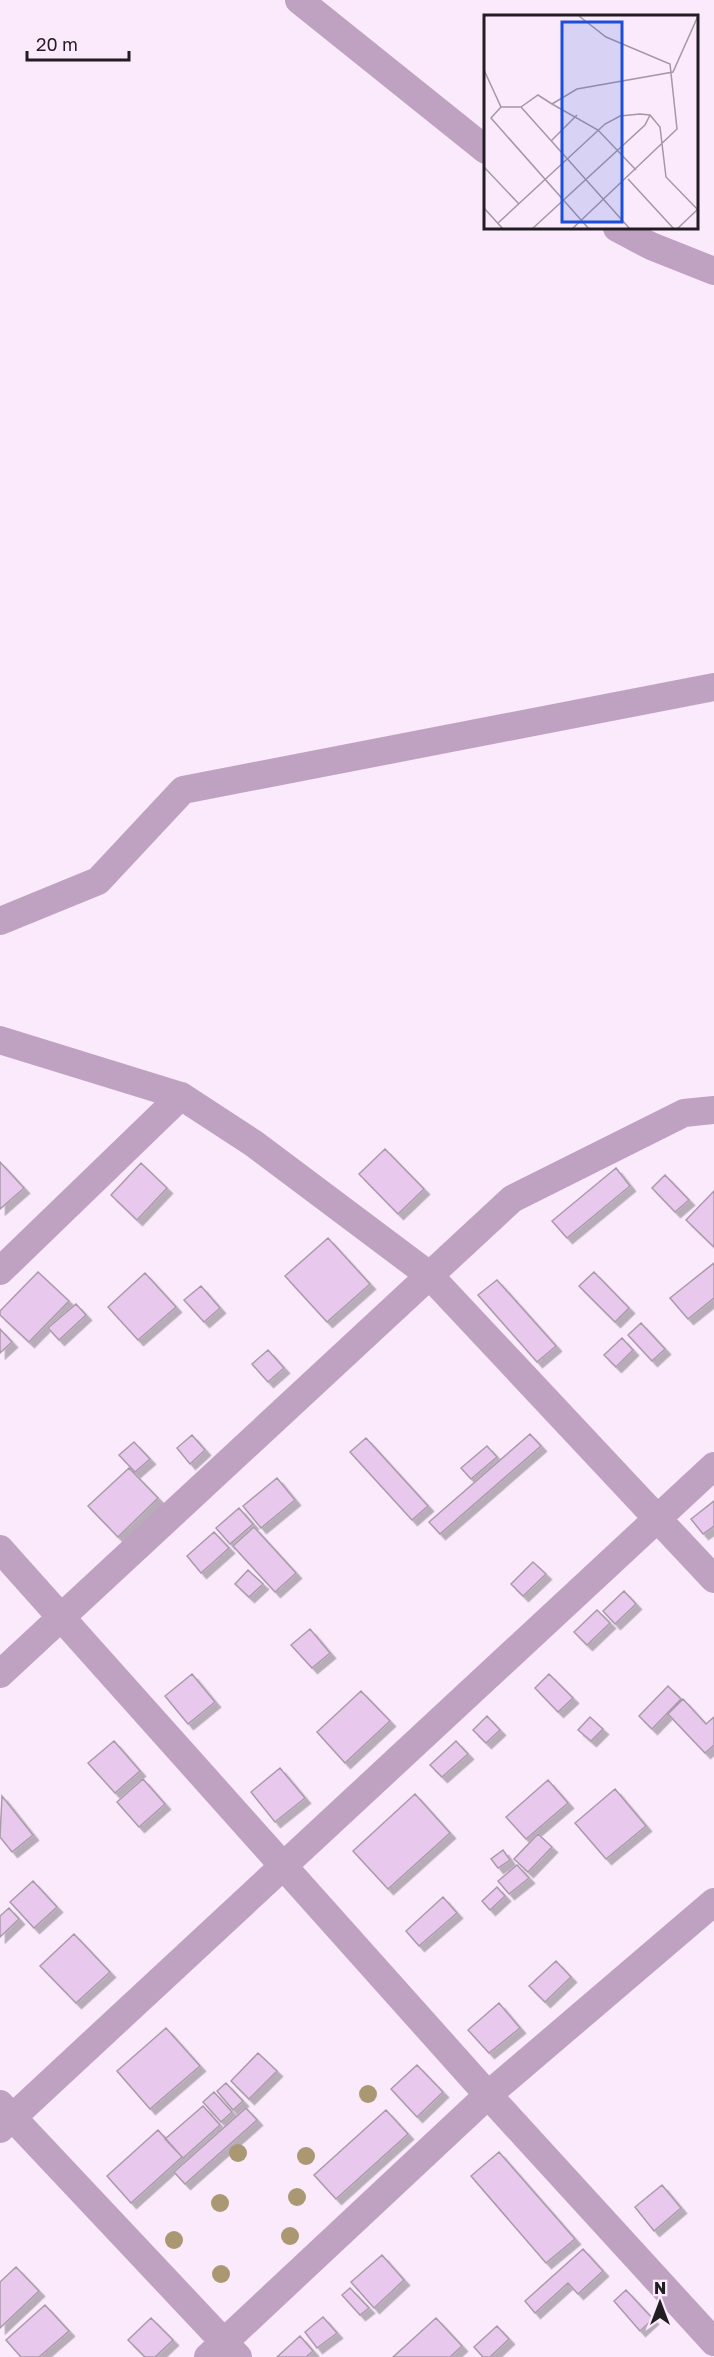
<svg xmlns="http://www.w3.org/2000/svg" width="714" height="2357" font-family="'Golos Text',sans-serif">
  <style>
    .building { fill: #e9c8ed; stroke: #aa9bab; stroke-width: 1.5; filter: url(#shadow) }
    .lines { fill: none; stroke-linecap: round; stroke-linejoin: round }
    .street { stroke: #bfa2c2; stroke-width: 28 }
    .tree { fill: #aa9873 }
    .inset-road { fill: none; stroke: #a498a5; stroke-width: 1.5 }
    .view { fill: #1d4ed8; fill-opacity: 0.15; stroke: #1d4ed8; stroke-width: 3 }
    .inset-edge { fill: none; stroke: #221d23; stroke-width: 3 }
  </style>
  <defs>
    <filter id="shadow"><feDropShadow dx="5.5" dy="5.5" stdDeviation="0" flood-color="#0004"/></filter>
  </defs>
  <rect width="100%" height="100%" fill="#faeafb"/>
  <path class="building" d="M385,1149L424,1189L398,1214L359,1174Z
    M0,1162L24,1188L0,1209Z
    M141,1163L167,1188L137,1220L111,1195Z
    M616,1168L630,1186L567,1238L552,1221Z
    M665,1175L689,1200L675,1212L652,1188Z
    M714,1191V1247L686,1220Z
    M328,1238L370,1284L327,1322L285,1276Z
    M714,1263V1298L688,1319L670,1298Z
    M38,1272L69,1301L29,1342L0,1315V1311Z
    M594,1272L629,1308L615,1322L579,1286Z
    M145,1273L176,1307L138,1340L108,1307Z
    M497,1280L556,1346L537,1362L478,1295Z
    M201,1286L220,1308L204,1322L184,1300Z
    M76,1304L86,1315L59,1340L48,1328Z
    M641,1323L665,1349L652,1361L628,1335Z
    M0,1329L12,1342L0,1353Z
    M622,1338L633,1350L616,1367L604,1355Z
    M268,1350L284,1368L268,1382L252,1364Z
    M530,1434L541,1446L440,1534L429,1522Z
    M192,1435L205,1450L190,1464L177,1448Z
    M366,1438L428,1506L412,1520L350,1452Z
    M134,1442L150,1459L135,1472L119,1455Z
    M487,1446L497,1457L471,1479L461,1468Z
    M129,1468L158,1498L118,1537L88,1506Z
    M277,1478L295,1500L261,1528L243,1506Z
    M714,1501V1526L703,1534L691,1519Z
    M239,1508L253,1524L230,1544L216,1528Z
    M254,1527L296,1573L275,1592L233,1546Z
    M214,1532L229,1548L201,1573L187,1556Z
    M533,1562L546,1574L523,1596L511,1584Z
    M248,1570L263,1584L249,1597L235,1584Z
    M624,1591L636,1604L615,1624L603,1611Z
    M597,1610L610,1623L587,1645L574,1632Z
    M310,1629L330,1653L312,1668L291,1645Z
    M192,1674L215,1702L188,1724L165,1696Z
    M549,1674L573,1698L558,1712L535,1688Z
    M668,1686L681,1699L652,1729L639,1716Z
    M361,1691L390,1721L345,1763L317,1732Z
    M683,1699L706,1724L714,1717V1745L705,1753L668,1714Z
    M487,1716L500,1730L486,1743L473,1730Z
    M590,1717L603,1729L591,1741L578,1730Z
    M114,1741L140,1771L115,1793L88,1763Z
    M456,1741L468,1754L442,1777L430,1765Z
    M280,1768L305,1798L275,1822L251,1792Z
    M143,1779L165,1804L139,1827L117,1802Z
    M548,1780L568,1803L526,1839L506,1817Z
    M615,1789L646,1826L606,1859L575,1823Z
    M415,1794L450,1833L388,1889L353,1851Z
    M2,1796L33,1835L12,1852L0,1837Z
    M538,1834L552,1847L528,1872L514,1859Z
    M503,1850L510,1860L498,1868L491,1859Z
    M517,1865L529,1878L509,1894L498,1881Z
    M33,1881L57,1907L34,1928L10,1902Z
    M497,1887L505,1896L490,1910L482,1901Z
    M443,1897L457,1913L419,1946L406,1931Z
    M9,1908L19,1919L0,1937V1916Z
    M74,1934L110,1972L76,2003L40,1966Z
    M556,1961L571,1977L545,2002L529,1986Z
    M499,2003L520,2028L489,2053L468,2030Z
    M166,2028L200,2066L150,2109L117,2071Z
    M258,2053L277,2071L249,2099L231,2081Z
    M417,2065L443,2092L417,2117L391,2089Z
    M226,2083L243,2101L233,2110L217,2091Z
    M214,2092L232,2112L221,2122L203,2102Z
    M203,2106L220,2125L183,2158L165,2139Z
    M246,2108L257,2120L185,2184L174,2172Z
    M386,2110L408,2134L336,2199L314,2175Z
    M158,2130L182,2157L131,2203L107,2176Z
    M499,2152L575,2239L546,2263L471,2176Z
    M662,2185L681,2208L654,2231L635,2207Z
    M583,2249L603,2271L578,2294L568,2283L535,2313L525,2301Z
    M382,2255L404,2280L374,2308L351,2282Z
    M16,2267L39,2291L0,2328V2282Z
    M350,2288L369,2308L360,2315L342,2295Z
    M626,2290L653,2319L640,2331L614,2301Z
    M45,2305L69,2331L39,2357H21L6,2340Z
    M323,2317L337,2333L317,2348L305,2332Z
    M151,2318L173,2340L155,2357H145L128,2340Z
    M436,2318L462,2346L450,2357H393Z
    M497,2326L509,2339L490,2357H483L474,2347Z
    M300,2336L313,2351L306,2357H277Z"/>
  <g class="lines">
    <path class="street" d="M299,0L486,150
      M617,228L651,246L714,271
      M0,921L98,881L183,790L714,687
      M0,1040L181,1096L253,1143L429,1275L714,1579
      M0,1271L181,1096
      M0,1549L488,2095L714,2342
      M0,1674L512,1199L684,1113L714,1110
      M0,2104L238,2357
      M0,2129L714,1466
      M208,2357L488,2095L714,1902"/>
  </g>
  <g class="tree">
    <circle cx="368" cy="2094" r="9"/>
    <circle cx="238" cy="2153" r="9"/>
    <circle cx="306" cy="2156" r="9"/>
    <circle cx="297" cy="2197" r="9"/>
    <circle cx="220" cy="2203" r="9"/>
    <circle cx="290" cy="2236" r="9"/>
    <circle cx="174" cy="2240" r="9"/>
    <circle cx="221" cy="2274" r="9"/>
  </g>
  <g transform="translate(484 15)">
    <rect width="214" height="214" fill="#faeafb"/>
    <path class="inset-road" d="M0,55L17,92H37L146,214M68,89L114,115L152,155M17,92L7,103L105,214M37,92L54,80L68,89L93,74L189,57L214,1M67,126L93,100M0,152L35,189M144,164L190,214M0,193L19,214M14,208L121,109L136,101L156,99L166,100L176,112L182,162L215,196M48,214L161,110L166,100M88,214L193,114L186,49L122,22L95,1M193,214L213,195"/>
    <path class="view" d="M78,7H138V207H78Z"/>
    <rect width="214" height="214" class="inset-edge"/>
  </g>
  <g transform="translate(660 2303)" stroke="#faeafb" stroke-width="4.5" paint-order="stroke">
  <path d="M0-4.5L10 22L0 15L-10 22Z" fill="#221d23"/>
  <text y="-9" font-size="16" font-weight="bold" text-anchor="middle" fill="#221d23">N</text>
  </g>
  <path d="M27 51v9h102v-9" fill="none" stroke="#221d23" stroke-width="3"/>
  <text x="36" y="51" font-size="18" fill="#221d23" stroke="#faeafb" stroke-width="4.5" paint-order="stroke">20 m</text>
</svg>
